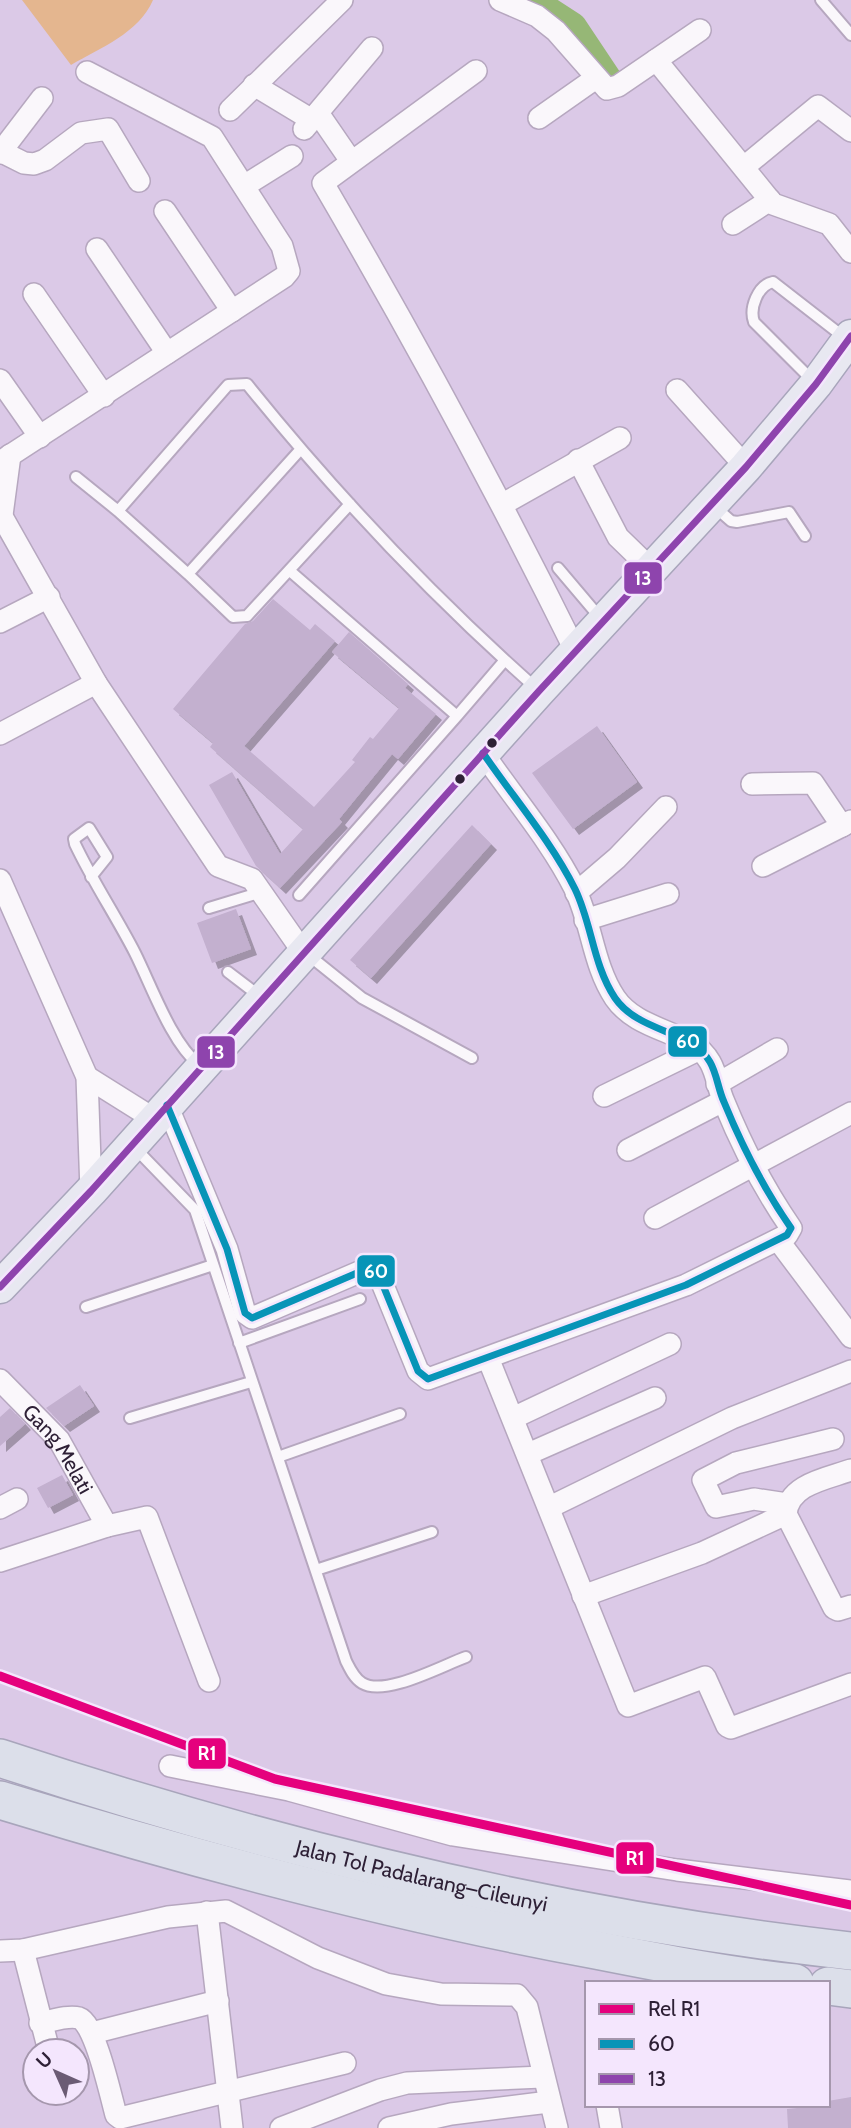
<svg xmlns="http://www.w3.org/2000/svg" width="851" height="2128" font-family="Cabin,sans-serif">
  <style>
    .green { fill: #e4b68f }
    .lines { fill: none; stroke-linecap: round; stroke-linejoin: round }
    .river { stroke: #96b776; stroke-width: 30 }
    .building { fill: #c3b0cf; filter: url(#shadow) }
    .service-casing { stroke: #b6a7bf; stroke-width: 14 }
    .minor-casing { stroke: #b6a7bf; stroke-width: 24 }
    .primary-casing { stroke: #a8a5bb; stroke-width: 35 }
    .motorway-casing { stroke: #a8a5bb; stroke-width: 40 }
    .service { stroke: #faf7fb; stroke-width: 10 }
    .minor { stroke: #faf7fb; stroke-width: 21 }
    .primary { stroke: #e8e8f1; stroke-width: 32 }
    .motorway { stroke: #dcdfea; stroke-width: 37 }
    .bus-1-casing { stroke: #f4e6fd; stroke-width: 12 }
    .bus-2-casing { stroke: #f4e6fd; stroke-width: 12 }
    .bus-1 { stroke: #0794b7; stroke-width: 7 }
    .bus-2 { stroke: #8e44ad; stroke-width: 7 }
    .rail-1-casing { stroke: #f4e6fd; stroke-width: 14 }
    .rail-1 { stroke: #e5007d; stroke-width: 9 }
    .bus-dot { fill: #2e2036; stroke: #f4e6fd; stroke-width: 2.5 }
    .labels { text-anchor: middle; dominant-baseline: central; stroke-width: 5; stroke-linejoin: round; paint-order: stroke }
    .street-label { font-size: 21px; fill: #2e2036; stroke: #f4e6fd }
    .line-badge { stroke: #f4e6fd; stroke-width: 2.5 }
    .badge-label { font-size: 19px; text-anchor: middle; font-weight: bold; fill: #fff }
  </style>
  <defs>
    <filter id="shadow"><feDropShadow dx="6" dy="6" stdDeviation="0" flood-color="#0004"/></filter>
  </defs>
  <rect width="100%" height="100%" fill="#dbc9e7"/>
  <path class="green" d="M22,0H153C139,33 100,48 71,65Z"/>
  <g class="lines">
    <path class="river" d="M530,0L572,27L608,81"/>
  </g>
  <path class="building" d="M273,599L310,630L315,624L335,641L244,746L314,807L355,762L352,760L370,737L373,739L399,708L332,652L349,632L408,684L405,688L436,714L398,759L392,754L339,819L342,822L280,888L256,866L209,785L232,772L280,854L303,829L210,747L213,743L173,709L245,624L253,621Z
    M597,726L637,782L573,829L532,773Z
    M472,825L491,844L371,978L350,960Z
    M236,909L251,949L212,963L197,923Z
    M80,1385L94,1406L64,1426L46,1408Z
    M10,1408L25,1424L0,1446V1417Z
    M62,1475L73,1495L48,1508L37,1488Z
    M851,2097V2128H788L787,2109L828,2105V2101Z"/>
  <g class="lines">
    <g class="service-casing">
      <path id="service" d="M821,0L851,35
        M814,382L754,322C749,308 758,285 773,282L845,338
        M76,477L118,511L228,385L247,384C334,492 432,596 537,689
        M715,507L731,521L737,522L789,512L805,536
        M118,511L188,574L300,450
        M558,568L602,620
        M290,571L457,716L299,895
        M188,574L233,617L247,616L350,504
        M457,716L505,660
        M91,877L107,857L89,828L74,839L75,844C93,882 116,916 135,953C152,987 171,1042 199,1065
        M209,908L262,892
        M306,953L362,998L472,1058
        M228,972L262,998
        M135,1148L195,1210L346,1661C350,1669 354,1678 362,1683C385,1697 441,1666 466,1657
        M86,1307L213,1265
        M239,1343L360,1299
        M130,1418L251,1382
        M278,1457L400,1414
        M316,1570L432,1532"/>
    </g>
    <g class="minor-casing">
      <g id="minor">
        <path d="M500,0L537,16L556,31L607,89L618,86L700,30"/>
        <path d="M656,60L773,204L829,224L851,252"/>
        <path d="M476,71L323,183C413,337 497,492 576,652"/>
        <path d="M254,85L312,120"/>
        <path d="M230,110L342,0"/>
        <path d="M318,113L351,161"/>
        <path d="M539,118L596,78"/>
        <path d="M304,129L372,48"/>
        <path d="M0,151L24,163L34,164L45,160L81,133L108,129L139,181"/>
        <path d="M0,153L42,98"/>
        <path d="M744,167L818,106L851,131"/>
        <path d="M244,186L292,156"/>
        <path d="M165,211L232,311"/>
        <path d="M733,224L770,200"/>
        <path d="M97,249L167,353"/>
        <path d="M34,294L104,396"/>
        <path d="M0,380L40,437"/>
        <path d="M677,390L746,467"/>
        <path d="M578,460L618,537L652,570"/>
        <path d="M0,462L284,277L289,271L282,246L212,137L87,72"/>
        <path d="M503,504L620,438"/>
        <path d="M0,513L96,683L218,866L252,879L303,952"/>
        <path d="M2,515L10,455"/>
        <path d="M0,622L49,597"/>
        <path d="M0,734L96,683"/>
        <path d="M752,784L813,783L842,826L851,821"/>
        <path d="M763,866L842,826"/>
        <path d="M0,880L87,1077L91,1191"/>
        <path d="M576,893L617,858L666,807"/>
        <path d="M585,920L668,894"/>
        <path d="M87,1077L154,1119"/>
        <path d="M717,1084L777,1049"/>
        <path d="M604,1096L700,1049"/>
        <path d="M167,1105L227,1249L245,1313L252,1318L371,1267L378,1273L418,1371L428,1379L686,1285L787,1235L791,1228C764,1189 742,1146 724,1102C718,1089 717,1074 710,1062C692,1030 639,1033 615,998C593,965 592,924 575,889C551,841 513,797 483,753"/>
        <path d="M628,1150L723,1101"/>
        <path d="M655,1218L851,1113"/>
        <path d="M778,1240L851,1337"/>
        <path d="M488,1358L628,1706L705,1677L727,1726L731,1728L851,1684"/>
        <path id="s1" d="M0,1380L59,1440L107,1526"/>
        <path d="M513,1418L670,1344"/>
        <path d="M528,1454L655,1398"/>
        <path d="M851,1470C826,1479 789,1484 786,1514L834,1608L838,1610L851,1606"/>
        <path d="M787,1504L754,1499L716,1507L703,1480L736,1463L833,1439"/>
        <path d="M550,1507L732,1418L851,1371"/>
        <path d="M0,1508L17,1499"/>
        <path d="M0,1561L107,1526L147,1517L209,1681"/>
        <path d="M583,1596L702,1553L786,1514"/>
        <path d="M170,1766L289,1790L453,1835L677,1870L851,1891"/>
        <path d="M207,1912L232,2128"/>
        <path d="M23,1950L49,2051"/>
        <path d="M0,1951L23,1950L168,1917L226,1911L318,1958L386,1984L441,1994L517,1995L527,2007L557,2128"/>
        <path d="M40,2023C51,2021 68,2015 79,2018C95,2023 111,2097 116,2115L120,2118L345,2063"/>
        <path d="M92,2033L218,2001"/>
        <path d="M607,2105L611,2128"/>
        <path d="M281,2128L380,2090L407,2083L542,2077"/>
        <path d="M389,2128L451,2114L549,2102"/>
      </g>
    </g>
    <g class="primary-casing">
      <path id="primary" d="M0,1287L91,1191L539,691L746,467L816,384L851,336"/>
    </g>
    <g class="motorway-casing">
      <g id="motorway">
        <path id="s2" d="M0,1758C276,1849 562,1919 851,1951"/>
        <path d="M0,1800C196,1860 395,1913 596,1950C662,1963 728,1976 795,1983"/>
        <path d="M828,1986L851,1989"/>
      </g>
    </g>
    <use href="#service" class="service"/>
    <use href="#minor" class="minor"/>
    <use href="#primary" class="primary"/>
    <use href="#motorway" class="motorway"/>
    <g class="bus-1-casing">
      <path id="bus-1" d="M167,1105L227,1249L245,1313L252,1318L371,1267L378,1273L418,1371L428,1379L686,1285L787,1235L791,1228C764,1189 742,1146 724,1102C718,1089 717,1074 710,1062C692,1030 639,1033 615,998C593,965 592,924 575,889C551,841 513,797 483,753"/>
    </g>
    <g class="bus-2-casing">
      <path id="bus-2" d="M0,1287L91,1191L539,691L746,467L816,384L851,336"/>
    </g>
    <use href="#bus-1" class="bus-1"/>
    <use href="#bus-2" class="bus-2"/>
    <g class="rail-1-casing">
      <path id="rail-1" d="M0,1676L275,1779L851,1905"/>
    </g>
    <use href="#rail-1" class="rail-1"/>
  </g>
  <g class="bus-dot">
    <circle cx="492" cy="743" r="6"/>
    <circle cx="460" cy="779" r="6"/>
  </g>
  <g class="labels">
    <g class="street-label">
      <text stroke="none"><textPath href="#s1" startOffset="91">Gang Melati</textPath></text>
      <text stroke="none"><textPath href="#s2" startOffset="438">Jalan Tol Padalarang–Cileunyi</textPath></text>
    </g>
  </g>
  <g class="line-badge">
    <rect x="623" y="561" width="40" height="34" rx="7" fill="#8e44ad"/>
    <rect x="667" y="1025" width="41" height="33" rx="7" fill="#0794b7"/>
    <rect x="196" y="1035" width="40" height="34" rx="7" fill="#8e44ad"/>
    <rect x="356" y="1254" width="40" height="34" rx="7" fill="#0794b7"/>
    <rect x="187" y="1737" width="40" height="33" rx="7" fill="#e5007d"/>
    <rect x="615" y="1841" width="40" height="34" rx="7" fill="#e5007d"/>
  </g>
  <g class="badge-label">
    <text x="643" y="585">13</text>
    <text x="688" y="1048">60</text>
    <text x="216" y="1059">13</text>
    <text x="376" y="1278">60</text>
    <text x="207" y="1760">R1</text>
    <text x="635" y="1865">R1</text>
  </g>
  <rect x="585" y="1981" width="245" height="126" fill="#f4e6fd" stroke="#a597ad" stroke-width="2"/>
  <rect x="599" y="2004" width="35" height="10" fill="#e5007d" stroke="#a597ad" stroke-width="2"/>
  <text x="648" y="2016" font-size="21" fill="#2e2036">Rel R1</text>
  <rect x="599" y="2039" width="35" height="10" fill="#0794b7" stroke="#a597ad" stroke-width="2"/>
  <text x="648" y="2051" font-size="21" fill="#2e2036">60</text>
  <rect x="599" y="2074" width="35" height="10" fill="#8e44ad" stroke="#a597ad" stroke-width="2"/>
  <text x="648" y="2086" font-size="21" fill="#2e2036">13</text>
  <g transform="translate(56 2072) rotate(315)"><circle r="33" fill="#f4e6fd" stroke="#a597ad" stroke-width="2"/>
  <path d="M0-5L12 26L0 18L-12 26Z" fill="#6b5b74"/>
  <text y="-10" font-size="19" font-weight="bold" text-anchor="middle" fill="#2e2036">U</text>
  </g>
</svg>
